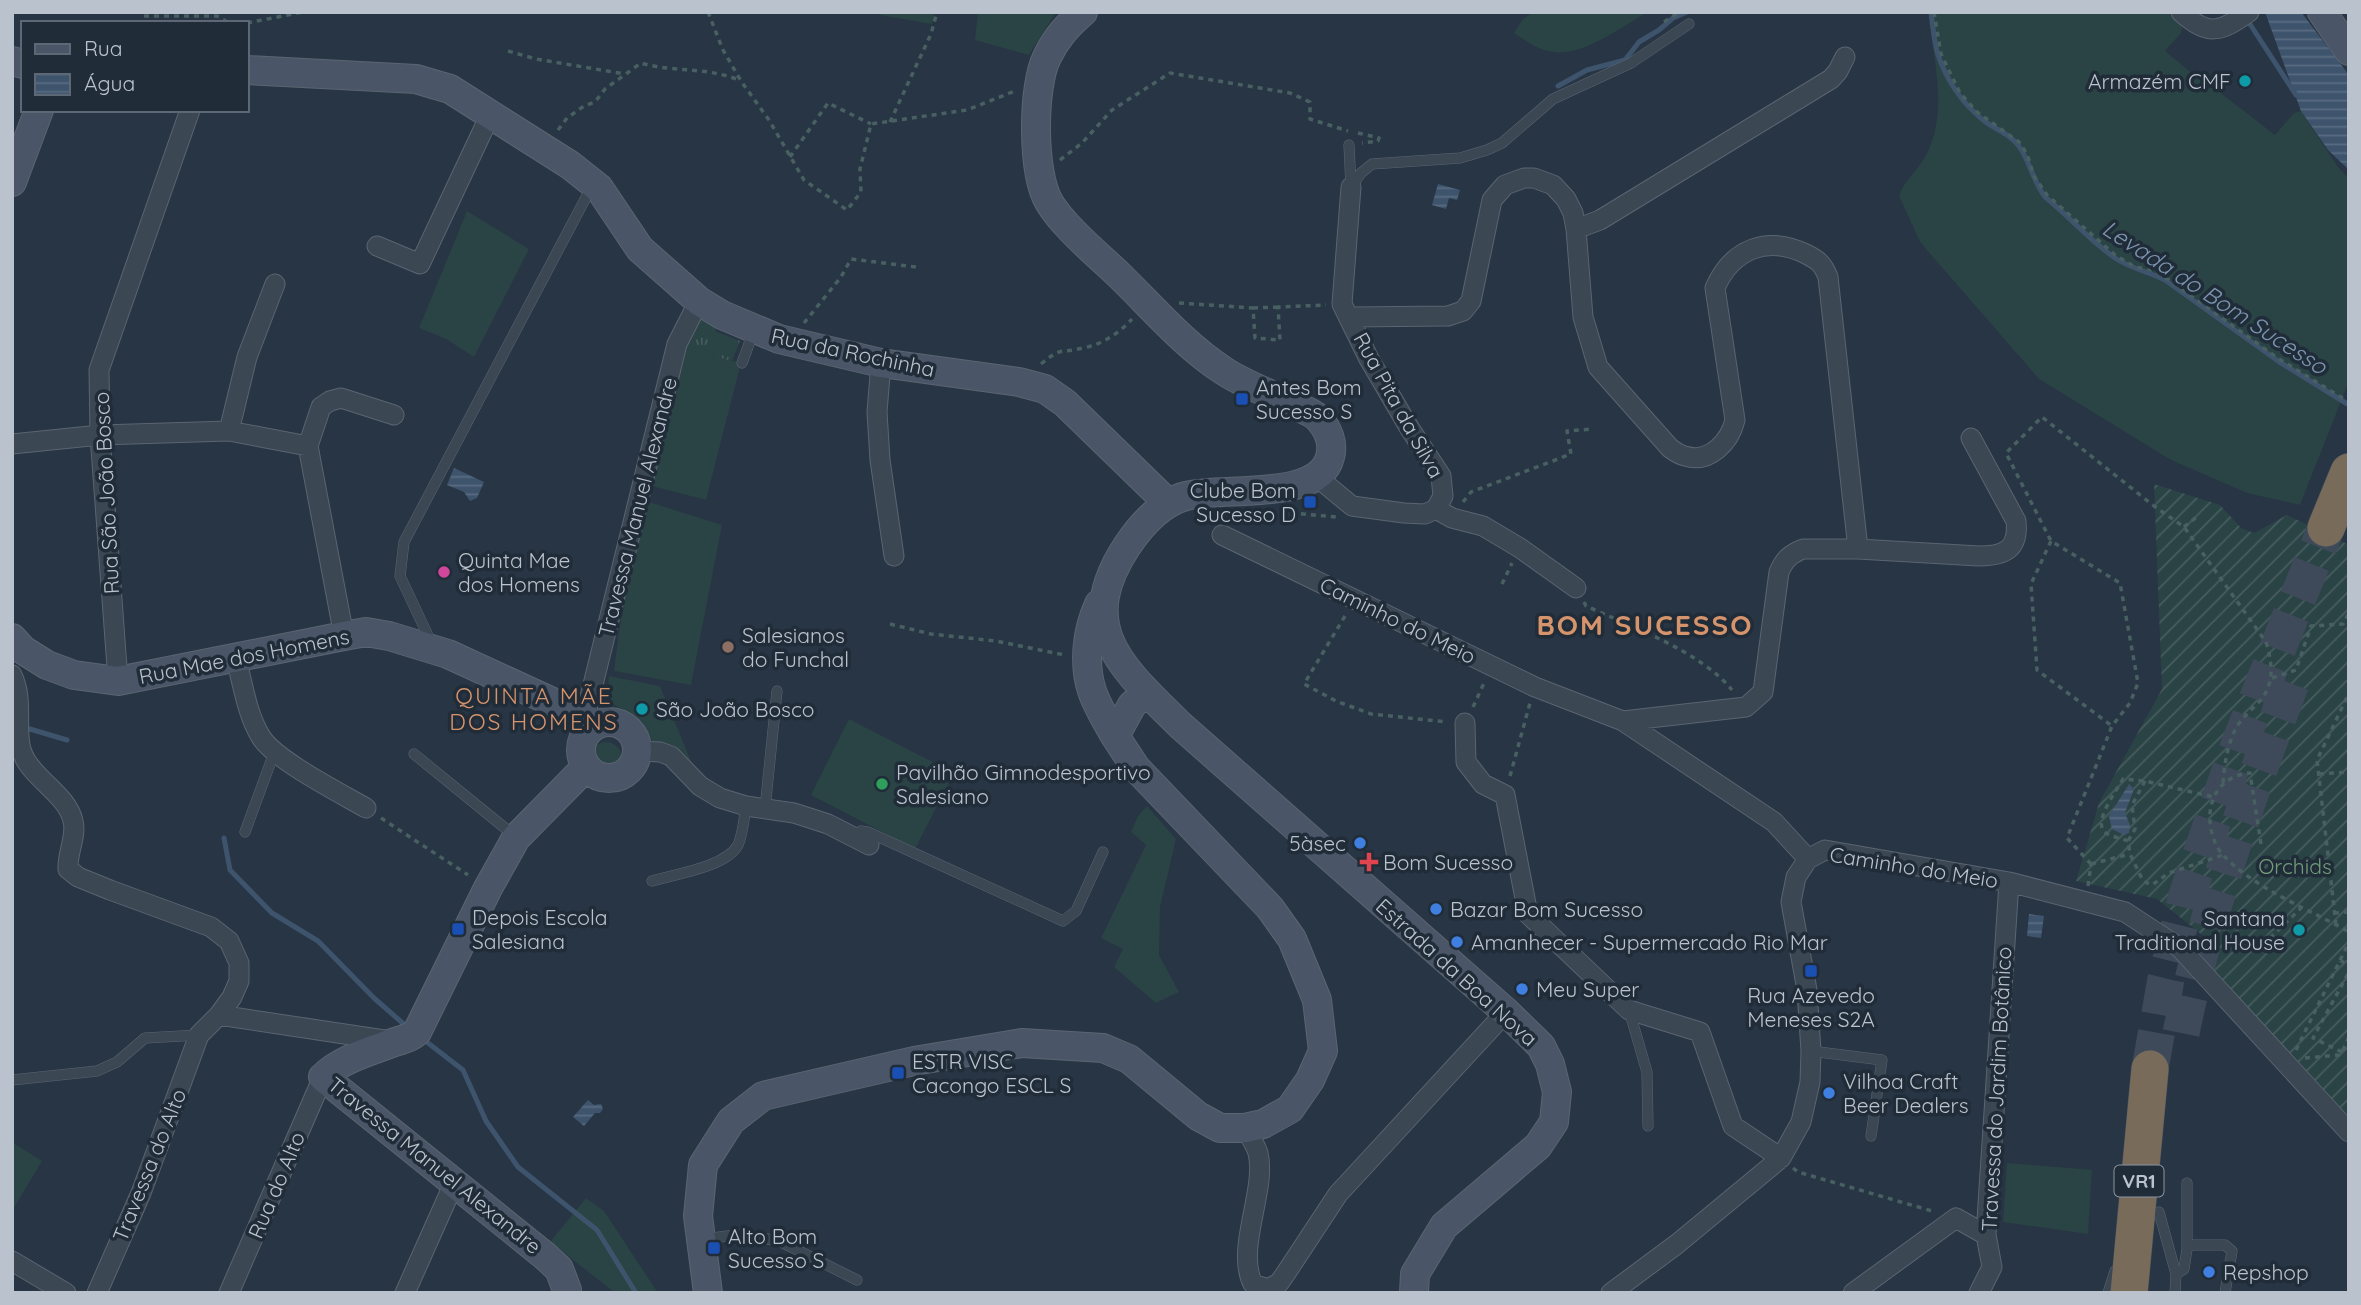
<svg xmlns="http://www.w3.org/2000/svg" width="2361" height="1305" font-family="Quicksand,sans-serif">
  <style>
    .grass { fill: #2a4345 }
    .park { fill: url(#park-tufts) }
    .garden { fill: url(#garden-furrows) }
    .water { fill: url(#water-rules) }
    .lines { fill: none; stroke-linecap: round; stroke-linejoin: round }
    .stream { stroke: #3e546d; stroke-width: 5 }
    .highway-tunnel { stroke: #3e4a59; stroke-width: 37; stroke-dasharray: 37 18; stroke-linecap: butt }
    .lane-casing { stroke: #5b6571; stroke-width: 11 }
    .street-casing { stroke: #5b6571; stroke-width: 21 }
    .secondary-casing { stroke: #5b6571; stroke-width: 30 }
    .highway-casing { stroke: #47525e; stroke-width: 38 }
    .path { stroke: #486061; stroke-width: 3.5; stroke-dasharray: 5 5; stroke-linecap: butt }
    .lane { stroke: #3c4754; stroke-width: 10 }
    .street { stroke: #3c4754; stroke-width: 19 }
    .secondary { stroke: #4a5667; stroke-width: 28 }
    .highway { stroke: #796b5a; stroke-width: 37 }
    .culture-dot { fill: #0f9aa8; stroke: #212c39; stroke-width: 2.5 }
    .transit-dot { fill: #1a4fb4; stroke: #212c39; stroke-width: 2.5 }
    .hotel-dot { fill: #d1479c; stroke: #212c39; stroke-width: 2.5 }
    .education-dot { fill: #8d6e63; stroke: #212c39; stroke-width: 2.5 }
    .leisure-dot { fill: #2e9e5b; stroke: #212c39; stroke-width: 2.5 }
    .shop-dot { fill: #3f7fe0; stroke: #212c39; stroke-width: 2.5 }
    .health-dot { fill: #e0444e; stroke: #212c39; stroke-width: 2.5 }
    .labels { text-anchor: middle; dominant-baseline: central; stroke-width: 7; stroke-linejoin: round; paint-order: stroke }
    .shield { fill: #212c39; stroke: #8c95a1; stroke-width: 2 }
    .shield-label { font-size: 19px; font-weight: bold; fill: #bac2cd }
    .poi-label { font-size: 21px; fill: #bac2cd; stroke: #212c39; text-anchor: start }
    .street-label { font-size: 21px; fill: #bac2cd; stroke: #212c39 }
    .park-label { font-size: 21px; fill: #719e79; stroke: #212c39 }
    .water-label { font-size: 23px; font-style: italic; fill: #7b94af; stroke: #212c39 }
    .neighbourhood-label { font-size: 23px; letter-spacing: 2px; fill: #d6946c; stroke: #212c39 }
    .district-label { font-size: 28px; font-weight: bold; letter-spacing: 2px; fill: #d6946c; stroke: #212c39 }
  </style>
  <defs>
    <pattern id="park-tufts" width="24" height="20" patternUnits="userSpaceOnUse" patternTransform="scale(1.75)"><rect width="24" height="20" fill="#2a4345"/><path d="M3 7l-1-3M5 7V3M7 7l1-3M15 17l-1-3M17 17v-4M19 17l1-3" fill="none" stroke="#475c5f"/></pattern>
    <pattern id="garden-furrows" width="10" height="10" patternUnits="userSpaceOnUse" patternTransform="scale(1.75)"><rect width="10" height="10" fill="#2a4345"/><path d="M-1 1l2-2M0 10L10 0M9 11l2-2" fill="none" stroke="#475c5f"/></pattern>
    <pattern id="water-rules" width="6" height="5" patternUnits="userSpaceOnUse" patternTransform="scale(1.75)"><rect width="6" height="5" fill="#3e546d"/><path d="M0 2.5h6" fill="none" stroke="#586b81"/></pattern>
  </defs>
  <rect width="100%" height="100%" fill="#283544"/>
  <path class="grass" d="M881,12H935L932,24L880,15Z
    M978,12H1056L1029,55L975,40Z
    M1533,12H1648C1623,26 1582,57 1553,52C1538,50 1526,41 1514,33L1523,19Z
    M1928,12H2168L2182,26L2181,33L2165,51L2193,74L2198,73L2204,90L2213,87L2275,135L2294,113L2301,111L2338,167L2349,179V381L2300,505L2247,493L2171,460L2039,379L1920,242L1899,196C1905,178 1921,168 1928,151C1948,108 1933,57 1928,12Z
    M467,211L529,249L474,357L446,339L419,328Z
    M682,348L741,363L706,500L648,485Z
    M646,501L722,525L691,685L614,671C621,613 630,557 646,501Z
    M609,676L660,686L691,761C681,756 665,752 655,744C649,739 647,727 641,721C622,702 604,714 609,676Z
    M849,719L954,773L915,849L811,795Z
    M590 758a16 16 0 1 1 32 0a16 16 0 1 1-32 0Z
    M1147,806L1176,839L1160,907L1159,955L1179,992L1156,1003L1114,967L1123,949L1101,938L1146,845L1131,832L1138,816Z
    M12,1142L42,1161L12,1211Z
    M2007,1163L2092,1170L2088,1234L2003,1222Z
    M586,1198L604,1211L658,1293H615L550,1242Z"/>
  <path class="park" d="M698,314L721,319L715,331L740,341L732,361L682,348Z"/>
  <path class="garden" d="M2154,484L2220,505L2241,528L2254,533L2287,515L2349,545V1119L2212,968L2211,942L2157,899L2076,881L2099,803L2162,689Z"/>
  <path class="water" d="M2265,12H2301L2349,75V170L2328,150L2301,111Z
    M1438,184L1460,190L1457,200L1449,198L1446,209L1432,205Z
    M454,468L484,482L477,498L470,501L464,492L447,485Z
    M2129,784L2134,789L2125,813L2130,825L2129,833L2124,835L2112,829L2109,816Z
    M2029,914L2044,916L2041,938L2027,936Z
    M588,1100L594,1105L601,1104L603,1109L600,1113H595L584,1126L573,1117Z"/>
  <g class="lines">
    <path class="stream" d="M1931,12C1933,26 1934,42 1938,55C1947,81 1962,103 1983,120C1994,129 2009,133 2018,145C2030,160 2032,180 2045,197C2069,216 2090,241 2115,258C2131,269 2148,271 2165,280L2278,361L2349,405
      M2246,18L2296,95
      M1558,86L1587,70L1625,60L1639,42L1659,30L1673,18L1687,12
      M23,727L67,740
      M224,838L230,870L272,913L318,941L375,999L406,1026
      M428,1043L463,1070L486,1121L518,1167L597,1230L636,1293"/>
    <path class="highway-tunnel" d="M2181,1033C2206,910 2250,792 2294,675
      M2150,1069L2166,979L2187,895L2239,745L2326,528"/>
    <g class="lane-casing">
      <path id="lane" d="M1349,145L1351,187
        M1351,187L1361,173L1372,164L1460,158L1487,150L1502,143L1553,99L1631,63L1689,24
        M742,363L749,344L751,329
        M431,642L400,576L404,542L592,186
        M414,754L516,837
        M765,809L777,691
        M245,832L274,753
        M855,836L861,831L868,832L1063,921L1076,911L1103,852
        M652,881C675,874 726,867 738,845C743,834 744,818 746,806
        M1629,1010L1647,1072L1648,1126
        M1811,1051L1882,1060L1871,1136
        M12,1080L97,1071L117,1062L145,1038L199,1035
        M2159,1212L2176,1274L2175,1293
        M705,1239L742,1234L779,1241L857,1280
        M2187,1249V1183
        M2176,1274L2184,1269L2187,1249L2190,1245H2225L2232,1251L2225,1293
        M2108,1293L2115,1271"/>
    </g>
    <g class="street-casing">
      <path id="street" d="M2181,12C2208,37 2221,32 2249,12
        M1576,229L1600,220L1831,79L1838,71L1845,57
        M377,246L420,264L491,113
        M1350,317L1448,316L1463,311L1471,301L1492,200L1505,185L1524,178H1534L1553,185L1566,199L1573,213L1576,229L1583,317L1598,367L1670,448C1674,451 1680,455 1685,456C1710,464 1730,441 1735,420L1715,288C1732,249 1767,235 1806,254C1818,260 1823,264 1828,277L1858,549
        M881,363L877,412L880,460L894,556
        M229,431L247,357L275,284
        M12,444L100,435L229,431L308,446
        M1317,477L1352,506L1404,513L1425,514L1436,509L1443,496L1441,476L1410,429L1369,359L1342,304L1351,187
        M1436,509L1452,518L1483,526L1520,548L1576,588
        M1222,535L1535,687L1623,721L1774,822L1808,859
        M344,636L308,446L321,407L330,401L341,398L394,415
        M236,659C243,684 247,715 261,737C275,760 340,793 366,808
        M12,675C23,698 16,721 20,745C25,776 67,792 73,821C77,836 67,853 68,869L78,877L110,890L211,927L229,941L239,963V981L232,997L219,1015L199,1035L141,1193L97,1293
        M118,681L100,435L99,370L190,110
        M585,717L677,344L699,301
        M1623,721L1746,707L1763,692L1779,572C1784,560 1790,554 1803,549H1858L1979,556C2005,556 2019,549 2016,521L1971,438
        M1465,723L1466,762L1483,784L1505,795L1528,914L1629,1010L1700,1032L1733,1126L1781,1158
        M638,751L660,752L671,756L700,786L720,798L746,806L794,813L828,824L869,845
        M219,1015L391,1041
        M1245,1128C1250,1136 1255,1144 1258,1153C1267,1190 1235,1249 1253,1284L1268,1289L1279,1283L1286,1273L1338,1194L1506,1012
        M12,1261L66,1293
        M229,1293L323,1077
        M405,1293L454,1183
        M1611,1293L1677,1244L1781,1158L1801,1122L1810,1082L1811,1051L1807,990L1791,902L1796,877L1808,859L1825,850L2009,882L2125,912L2180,948L2349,1132
        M1853,1293L1956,1218L1986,1235
        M1979,1293L1992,1267L1986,1235L2009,882"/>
    </g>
    <g class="secondary-casing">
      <path id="secondary" d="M1083,12C1067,26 1056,38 1047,57C1032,87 1032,173 1049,202C1063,226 1098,255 1119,275C1153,308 1184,345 1224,371C1245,385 1272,394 1295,406C1303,409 1313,413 1318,418C1328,429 1334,443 1330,457C1319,502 1222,486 1186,496C1160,503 1141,525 1127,546C1072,629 1124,669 1180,725L1506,1012L1541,1046L1550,1064L1557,1092L1554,1122L1538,1146L1444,1226L1415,1274L1414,1293
        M2322,12L2349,51
        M12,61L23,64
        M247,70L416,79L450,89L570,165L599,188L640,249L699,301L722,315L779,339L881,363L1019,382L1045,389L1065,403L1168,503
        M12,182L39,110
        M1099,604C1087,630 1083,663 1092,691C1097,706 1107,722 1115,736
        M12,638L23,650L47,665L74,675L118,681L344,636L366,632L389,636L448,654L585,717L593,726
        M581 750a28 28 0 1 1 56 0a28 28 0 1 1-56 0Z
        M567,1290L559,1269L545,1256L323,1077C341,1059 369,1052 392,1043C403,1039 409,1039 417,1032L488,888L516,838L586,767
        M708,1293L698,1216L703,1165L731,1121L763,1096L914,1061L1022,1043L1103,1048L1129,1059L1198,1116L1220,1128H1245L1263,1124L1290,1109L1310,1080L1323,1051L1317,1000L1292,939L1270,908L1136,768L1115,736L1132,705L1147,692"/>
    </g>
    <g class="highway-casing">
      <path id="highway" d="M2326,528L2349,472
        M2129,1293L2150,1069"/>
    </g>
    <path class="path" d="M708,12L723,50L741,81L769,120L804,180L847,210L861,192L860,169L871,124L967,110L1015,91
      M1934,12L1941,54L1960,93L1977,112L2019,142L2027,154L2034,176L2047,195L2115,255L2135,267L2152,270L2166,278L2279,359L2349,402
      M144,16H217L229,23
      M1664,22L1678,13
      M247,23L303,12
      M508,51L536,59L625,74
      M890,122L931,34L937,12
      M558,130L567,118L584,106L595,102L605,89L641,63C675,73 703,66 739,80
      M1358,133L1379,138L1378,141L1362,143
      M790,157L828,103L871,124
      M1060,160L1082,143L1112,110L1170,73L1290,93L1310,102V119L1348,131
      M1179,303L1253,308L1255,338L1280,340L1278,307L1326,305
      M1253,308L1278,307
      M804,323L841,277L851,259L916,267
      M1041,364C1062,346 1060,354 1083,348C1103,344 1118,334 1132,319
      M1463,502L1471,492L1571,454L1567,431L1593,429
      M1281,512L1336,517
      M2184,527L2198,516
      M2051,541L2031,584L2037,670L2112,726
      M1502,584L1512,563
      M1584,602L1586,606C1632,627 1700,651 1732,690
      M1345,616L1304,684L1336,701L1371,714L1447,722
      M890,624L931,634L996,641L1065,655
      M2272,678L2296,670L2311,626L2343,624L2349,613
      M1473,707L1484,683
      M2319,774L2349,772
      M1510,776L1530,703
      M2145,781L2132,805L2135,829L2128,841L2130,854L2143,881L2152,885L2169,873L2223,855
      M381,818L468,875
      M2128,841C2121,838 2112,837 2106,833C2091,824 2117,790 2123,779L2145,781L2213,797
      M2261,844L2250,773C2234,774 2218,784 2213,800C2206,817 2211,843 2224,856C2257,890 2309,909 2349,932
      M2091,864L2067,838L2112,726L2130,703L2138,683L2120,583L2051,541L2006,453L2042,417L2154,506L2184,527L2266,642C2273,665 2275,686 2257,704C2249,712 2240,720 2235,730C2227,747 2224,766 2223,784
      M2091,864L2130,854
      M2088,886L2091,864
      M2334,913L2349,912
      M2336,925L2317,760L2349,693
      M2270,938L2301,908
      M2340,960L2349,966
      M2296,1050L2349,942
      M2342,1052L2313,1038L2349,972
      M2305,1058L2339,1055L2342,1052L2349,1037
      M1793,1168L1798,1172L1932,1211"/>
    <use href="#lane" class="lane"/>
    <use href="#street" class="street"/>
    <use href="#secondary" class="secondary"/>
    <use href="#highway" class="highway"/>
  </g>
  <g class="culture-dot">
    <circle cx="2245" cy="81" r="7"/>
    <circle cx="642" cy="709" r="7"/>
    <circle cx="2299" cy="930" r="7"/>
  </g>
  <g class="transit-dot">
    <rect x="1235" y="392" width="14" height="14" rx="3.5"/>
    <rect x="1303" y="495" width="14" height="14" rx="3.5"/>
    <rect x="451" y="922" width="14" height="14" rx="3.5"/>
    <rect x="1804" y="964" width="14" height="14" rx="3.5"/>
    <rect x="891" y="1066" width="14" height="14" rx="3.5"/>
    <rect x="707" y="1241" width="14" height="14" rx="3.5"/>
  </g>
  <circle class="hotel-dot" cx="444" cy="572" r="7"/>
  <circle class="education-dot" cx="728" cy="647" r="7"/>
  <circle class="leisure-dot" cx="882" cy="784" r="7"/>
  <g class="shop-dot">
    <circle cx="1360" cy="843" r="7"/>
    <circle cx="1436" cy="909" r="7"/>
    <circle cx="1457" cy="942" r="7"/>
    <circle cx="1522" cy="989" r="7"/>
    <circle cx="1829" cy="1093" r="7"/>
    <circle cx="2209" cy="1272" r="7"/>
  </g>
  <path class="health-dot" d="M1365.5 851.5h7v7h7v7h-7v7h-7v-7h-7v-7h7z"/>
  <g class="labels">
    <rect class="shield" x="2114.5" y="1165.5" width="49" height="31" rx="5"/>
    <g class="shield-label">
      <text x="2139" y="1181">VR1</text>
    </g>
    <g class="poi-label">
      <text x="2231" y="81" text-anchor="end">Armazém CMF</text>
      <text x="1256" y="387">Antes Bom<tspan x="1256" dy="24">Sucesso S</tspan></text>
      <text x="1296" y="490" text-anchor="end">Clube Bom<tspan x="1296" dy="24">Sucesso D</tspan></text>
      <text x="458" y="560">Quinta Mae<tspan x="458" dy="24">dos Homens</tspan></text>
      <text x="742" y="635">Salesianos<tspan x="742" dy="24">do Funchal</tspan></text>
      <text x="656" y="709">São João Bosco</text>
      <text x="896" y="772">Pavilhão Gimnodesportivo<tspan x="896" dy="24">Salesiano</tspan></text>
      <text x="1346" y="843" text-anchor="end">5àsec</text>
      <text x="1383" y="862">Bom Sucesso</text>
      <text x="1450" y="909">Bazar Bom Sucesso</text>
      <text x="472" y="917">Depois Escola<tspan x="472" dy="24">Salesiana</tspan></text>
      <text x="2285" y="918" text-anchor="end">Santana<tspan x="2285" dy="24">Traditional House</tspan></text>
      <text x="1471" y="942">Amanhecer - Supermercado Rio Mar</text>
      <text x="1536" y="989">Meu Super</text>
      <text x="1811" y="995" text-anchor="middle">Rua Azevedo<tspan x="1811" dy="24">Meneses S2A</tspan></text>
      <text x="912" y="1061">ESTR VISC<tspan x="912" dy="24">Cacongo ESCL S</tspan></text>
      <text x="1843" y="1081">Vilhoa Craft<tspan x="1843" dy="24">Beer Dealers</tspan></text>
      <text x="728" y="1236">Alto Bom<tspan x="728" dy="24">Sucesso S</tspan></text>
      <text x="2223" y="1272">Repshop</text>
    </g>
    <g class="street-label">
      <text transform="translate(853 352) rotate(12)">Rua da Rochinha</text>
      <text transform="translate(1399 405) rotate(61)">Rua Pita da Silva</text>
      <text transform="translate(106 493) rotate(-93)">Rua São João Bosco</text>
      <text transform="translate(637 507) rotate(-76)">Travessa Manuel Alexandre</text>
      <text transform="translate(1398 620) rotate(26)">Caminho do Meio</text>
      <text transform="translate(244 656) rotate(-11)">Rua Mae dos Homens</text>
      <text transform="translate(1914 867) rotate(9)">Caminho do Meio</text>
      <text transform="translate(1457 972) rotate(42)">Estrada da Boa Nova</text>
      <text transform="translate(1996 1089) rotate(-87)">Travessa do Jardim Botânico</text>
      <text transform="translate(149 1165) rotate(-68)">Travessa do Alto</text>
      <text transform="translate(435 1165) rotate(39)">Travessa Manuel Alexandre</text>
      <text transform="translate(276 1185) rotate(-67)">Rua do Alto</text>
    </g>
    <g class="park-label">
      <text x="2295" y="866">Orchids</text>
    </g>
    <g class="water-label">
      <text transform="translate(2215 297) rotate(33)">Levada do Bom Sucesso</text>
    </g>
    <g class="neighbourhood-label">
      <text x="534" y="695">QUINTA MÃE<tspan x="534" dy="26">DOS HOMENS</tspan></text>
    </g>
    <g class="district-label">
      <text x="1645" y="624">BOM SUCESSO</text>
    </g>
  </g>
  <rect width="2361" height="1305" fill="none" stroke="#bac2cd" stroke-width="28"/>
  <rect x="21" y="21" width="228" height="91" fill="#212c39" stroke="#5e6874" stroke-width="2"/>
  <rect x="35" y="44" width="35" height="10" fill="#4a5667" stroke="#5e6874" stroke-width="2"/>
  <text x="84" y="56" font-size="21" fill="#bac2cd">Rua</text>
  <rect x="35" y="74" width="35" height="21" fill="url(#water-rules)" stroke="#5e6874" stroke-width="2"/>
  <text x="84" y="91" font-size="21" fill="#bac2cd">Água</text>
</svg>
